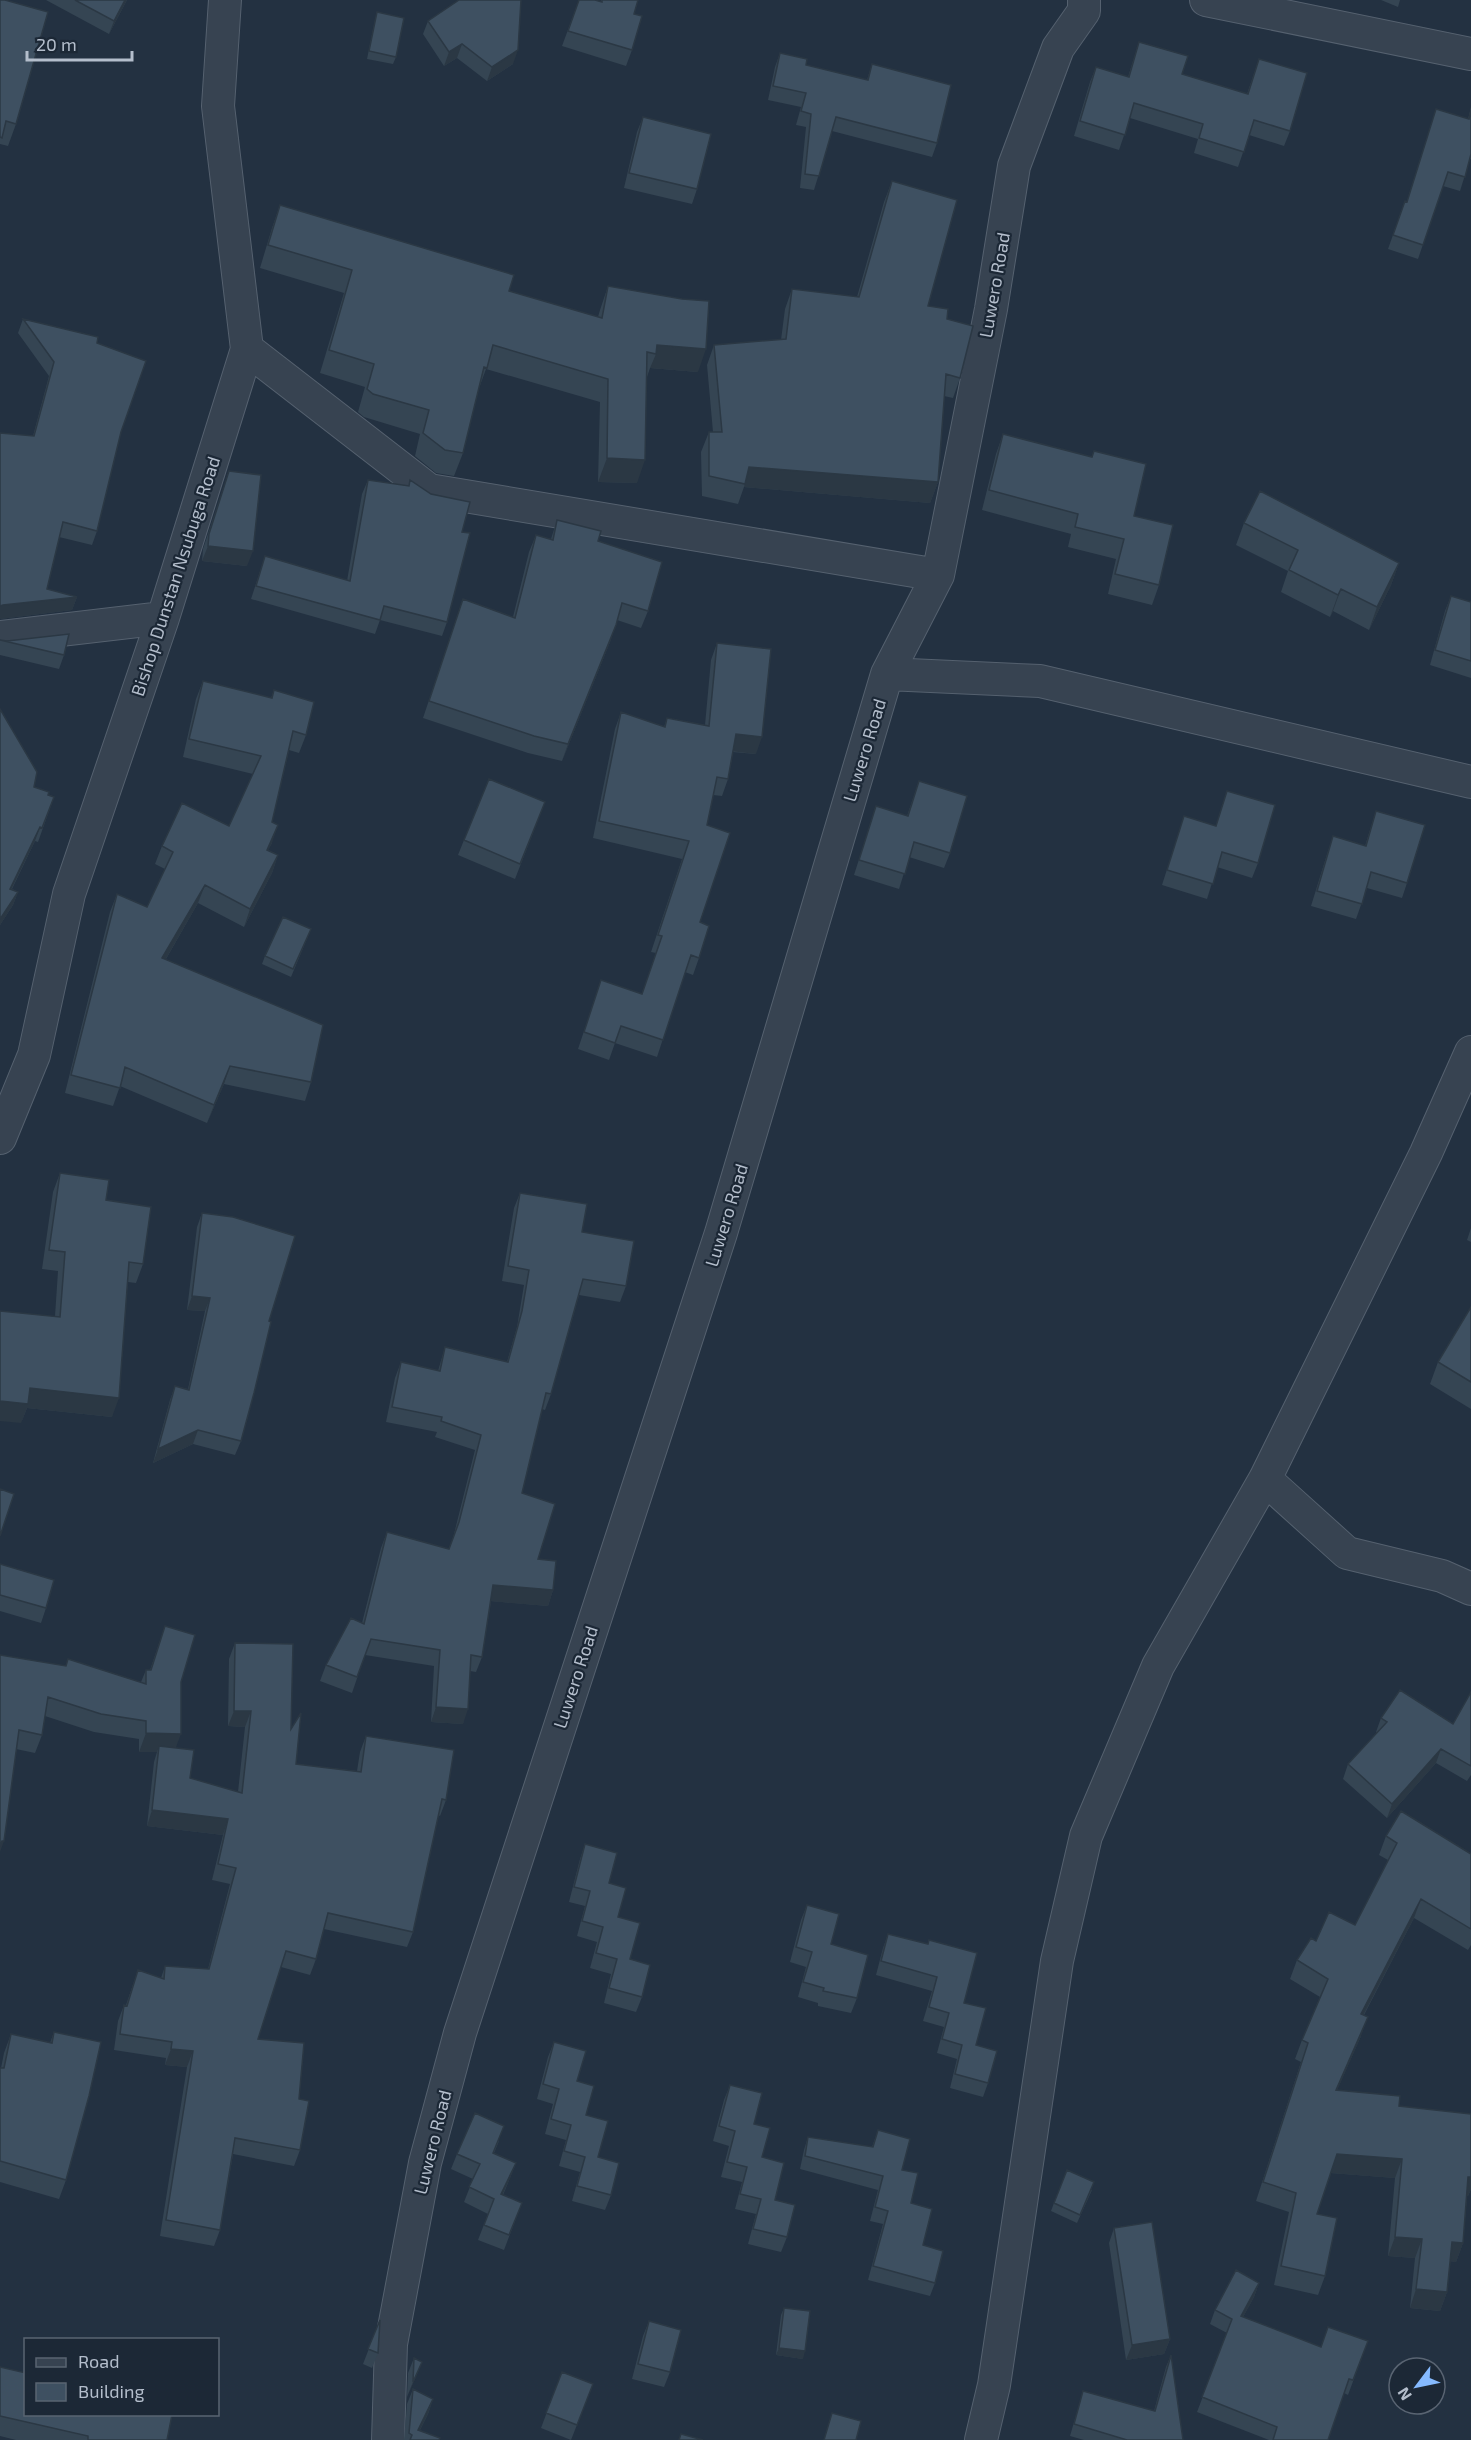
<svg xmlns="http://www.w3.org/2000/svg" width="1471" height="2440" font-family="'Exo 2',sans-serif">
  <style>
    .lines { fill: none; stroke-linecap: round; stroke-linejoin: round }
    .minor-casing { stroke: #55616f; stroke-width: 34 }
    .minor { stroke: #374351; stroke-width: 32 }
    .wall { fill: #354553 }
    .shaded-wall { fill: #2b3844 }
    .building { fill: #3e5061; stroke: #2b3844; stroke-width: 1.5 }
    .labels { text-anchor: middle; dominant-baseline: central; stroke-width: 4.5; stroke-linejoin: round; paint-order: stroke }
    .street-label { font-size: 18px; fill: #b4becc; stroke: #1c2836 }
  </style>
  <rect width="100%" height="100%" fill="#233141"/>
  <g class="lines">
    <g class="minor-casing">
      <path id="minor" d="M1206,0L1471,54
        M247,349L429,490L938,575
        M0,637L163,618
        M887,674L1040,681L1471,782
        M0,1138L34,1055L69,894L163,618L247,349L218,106L225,0
        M1265,1479L1347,1553L1442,1576L1471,1589
        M388,2440L391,2344L425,2163L460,2033L721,1233L887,674L938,575L991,309L1014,166L1058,48L1084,11V0
        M981,2440L994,2385L1057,1961L1086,1836L1158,1666L1265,1479L1426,1153L1471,1052"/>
    </g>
    <use href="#minor" class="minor"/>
  </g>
  <path class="wall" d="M0,0L16,124L8,146L0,144Z
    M46,0H127L109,34Z
    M579,0L601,2V0H638L634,14L632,50L626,66L562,46Z
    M1381,0H1400L1398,7Z
    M377,12L396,57L393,64L367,59L375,20Z
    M428,21L513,64L487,81L457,58L444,66L423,34Z
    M1139,42L1182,74L1247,94L1259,59L1290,131L1284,146L1249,135L1238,167L1194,153L1198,139L1130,118L1119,150L1074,136L1090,82L1096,67L1128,77Z
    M780,53L806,65L867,80L872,64L937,143L932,157L832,131L814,190L800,188L806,127L796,125L801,107L768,100L775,67Z
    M1471,107V159H1470L1460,191L1443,186L1418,259L1388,249L1405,201H1407L1436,109L1468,119Z
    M643,117L697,189L692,204L624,188L637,132Z
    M892,181L928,306L947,319L960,378L953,398L944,396L938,482L930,503L744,487L738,504L702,496L701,452L709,432H713L707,365L714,345L781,340L785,309L792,289L857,297L884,202Z
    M280,205L509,291L598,317L600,310L608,286L698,372L650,368L647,377L637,483L598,482L600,402L486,369L478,391L463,453L454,476L436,473L415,456L420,434L364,417L358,412L365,387L320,373L344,293L260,268L272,228Z
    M23,319L97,343L121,432L97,531L92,545L59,537L47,589L77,597L72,610L0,619V433L33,436L49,376L18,333Z
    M1003,434L1092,457L1094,451L1134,516L1159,585L1152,605L1108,594L1116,559L1068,547L1071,534L982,510L996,454Z
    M229,471L247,566L202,561L203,549Z
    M368,480L408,486L410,480L462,532L447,622L442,636L380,620L375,634L251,599L265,556L347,581L362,494Z
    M557,520L598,541L648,611L641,628L617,620L610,642L562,761L528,753L423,718L463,599L513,617L529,552L536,535L551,539Z
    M1244,523L1399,563L1391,585L1369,630L1333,611L1330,617L1281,592L1288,571L1236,545Z
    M1451,596L1471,602V678L1430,665L1445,611Z
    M0,640L64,655L59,669L0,655Z
    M717,643L756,754L733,752L728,779L722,796L713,795L707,825L700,922L699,958L693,975L685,972L657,1057L615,1043L609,1060L578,1049L601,980L642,994L656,953L651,952L682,859L593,838L615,729L621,712L664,727L667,718L705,725L711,660Z
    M203,681L271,698L274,690L306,735L299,753L289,750L272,822V843L268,850L278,855L272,873L244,927L198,903L166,959L311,1082L305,1101L224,1084L207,1123L120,1086L113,1106L65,1093L110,912L117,894L147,907L165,869L155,864L162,846L229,826L253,774L183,757L196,699Z
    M0,709L34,787L54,797L38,842L35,841L12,889L18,892L13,905L0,925Z
    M919,781L950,853L944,868L909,857L899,889L854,875L876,806L907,816Z
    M1227,791L1258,863L1252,878L1217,867L1207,899L1162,885L1184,816L1216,826Z
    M545,802L515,879L458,855L464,840Z
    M1376,811L1407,883L1402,898L1367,888L1356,919L1311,906L1328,851L1333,836L1365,846Z
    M311,929L291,977L262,964L265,956Z
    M60,1173L106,1200L143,1264L136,1283L128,1282L112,1417L27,1408L21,1423L55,1316L58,1271L42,1269L53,1192Z
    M520,1193L582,1232L626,1286L620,1302L579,1295L551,1394L545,1410L542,1409L522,1493L538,1559L553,1590L548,1606L491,1601L482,1657L476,1672L470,1671L463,1724L431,1722L434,1666L365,1655L352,1693L320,1681L326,1665L362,1623L381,1548L387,1532L449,1549L453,1538L475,1450L435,1437L437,1432L386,1422L395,1378L401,1362L438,1371L445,1347L507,1362L517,1327L524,1285L502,1281L514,1208Z
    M202,1213L269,1321L241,1441L235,1455L193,1444L153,1463L170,1400L175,1386L188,1389L205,1311L187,1310L197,1227Z
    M1471,1228V1242L1467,1240Z
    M1471,1307V1409L1430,1384L1438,1362Z
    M0,1564L46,1608L41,1623L0,1611Z
    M165,1626L181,1682L176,1748L190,1778L238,1792L245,1727L228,1726L229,1659L235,1643L291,1729L296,1764L357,1771L360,1752L366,1736L446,1800L440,1816L438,1815L413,1932L407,1947L324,1929L316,1959L310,1975L281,1967L258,2039L299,2099L300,2150L294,2166L233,2154L220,2230L214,2246L160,2236L187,2067L165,2065L166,2058L114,2050L118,2021L124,2005H126L138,1970L161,1978L165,1966L208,1969L230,1884L212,1880L223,1835L147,1826L154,1762L157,1752H139V1739L94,1732L45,1716L42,1735L35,1753L16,1749L0,1655L141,1682L146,1670H150Z
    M1471,1692V1775L1467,1781L1436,1763L1387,1818L1343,1779L1348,1764L1377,1733L1376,1732L1381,1718L1453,1724Z
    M1386,1836L1471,1854V1945L1468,1950L1414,1918L1364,2015L1361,2036L1337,2090L1399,2106L1471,2114V2189L1468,2196H1467L1463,2243L1456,2262L1450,2261L1447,2292L1440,2311L1410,2308L1415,2258L1388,2256L1395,2178L1331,2173L1317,2214L1325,2276L1318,2295L1274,2285L1289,2212L1256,2201L1301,2062L1295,2059L1302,2040L1320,1997L1290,1979L1297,1960L1316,1941L1355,1925L1388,1860L1379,1855Z
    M585,1844L609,1883L630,1959L642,1997L636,2012L604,2003L611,1974L590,1968L597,1942L577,1936L585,1906L569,1902L580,1859Z
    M807,1905L831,1944L857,1998L851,2013L818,2006V2003L798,1997L806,1967L790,1962L801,1920Z
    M888,1934L927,1944L964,2003L988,2083L983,2097L950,2088L957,2059L937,2053L944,2027L923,2021L932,1991L876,1975L883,1948Z
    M54,2032L66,2180L59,2199L0,2182V2068H1L4,2053L11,2034L50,2043Z
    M554,2042L577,2081L598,2157L611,2195L605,2210L572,2201L580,2172L559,2166L566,2140L545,2134L553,2104L537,2099L548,2057Z
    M730,2085L754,2124L775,2200L787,2237L781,2252L748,2244L756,2214L735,2209L742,2182L721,2177L729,2146L713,2141L724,2100Z
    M878,2130L902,2170L923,2245L935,2283L930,2296L868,2280L883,2224L870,2221L878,2190L800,2169L804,2150L808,2137L872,2147Z
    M499,2141L494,2153L516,2163L510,2178L503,2195L522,2203L504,2250L478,2240L488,2214L464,2202L473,2179L451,2169L457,2154Z
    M1092,2190L1077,2223L1051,2211L1054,2203Z
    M1114,2228L1170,2339L1164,2354L1126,2360L1109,2243Z
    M1259,2283L1254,2297L1243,2317L1321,2347L1368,2341L1348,2395L1344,2393L1328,2440H1269L1197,2412L1227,2333L1210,2324L1215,2310Z
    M784,2308L803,2359L776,2355L781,2315Z
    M380,2320L378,2353L372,2368L363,2364Z
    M649,2321L670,2372L664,2387L632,2379L643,2336Z
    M1171,2355L1183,2440H1084L1070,2436L1083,2391L1154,2411L1166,2367Z
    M414,2358L422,2362L407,2397L408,2373Z
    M0,2367L167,2440H16L0,2436Z
    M562,2372L593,2384L571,2440L541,2428Z
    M413,2389L433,2399L428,2414L420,2430L439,2440H404L407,2404Z"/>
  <path class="shaded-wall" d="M125,0H127L109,34L114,21Z
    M462,44L457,58L444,66L449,52Z
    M518,50L513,64L487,81L492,67Z
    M657,345L706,349L698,372L650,368L656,354Z
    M607,458L645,460L637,483L598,482Z
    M749,467L938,482L930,503L744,487Z
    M208,546L253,551L247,566L202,561Z
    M1399,563L1391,585L1369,630L1377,607Z
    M1341,589L1333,611L1330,617L1338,595Z
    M77,597L72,610L0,619V606L3,605Z
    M616,625L610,642L562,761L568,744Z
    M736,734L762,737L756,754L730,751Z
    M278,825L272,843L260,868L267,850Z
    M40,827L35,841L5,902L10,889Z
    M278,855L272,873L244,927L250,909Z
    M205,885L198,903L156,976L162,958Z
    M18,892L13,905L0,925V919Z
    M230,1066L224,1084L207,1123L214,1105Z
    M192,1296L210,1298L205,1311L187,1310Z
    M30,1388L119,1398L112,1417L27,1408L21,1423L0,1421V1401Z
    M198,1430L193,1444L153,1463L158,1449Z
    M493,1585L553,1590L548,1606L488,1601Z
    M436,1707L468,1709L463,1724L431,1722Z
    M234,1711H251L245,1727L228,1726Z
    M146,1733L181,1734L174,1752L159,1746L157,1752H139Z
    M1441,1749L1436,1763L1387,1818L1392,1804Z
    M152,1810L228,1819L223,1835L147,1826Z
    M2,1841H4L0,1852V1845Z
    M1421,1899L1414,1918L1354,2033L1361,2014Z
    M1368,2017L1361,2036L1329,2109L1336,2090Z
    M171,2049L193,2051L187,2067L165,2065Z
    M1337,2154L1402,2159L1395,2178L1330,2173Z
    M516,2163L510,2178L496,2209L501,2194Z
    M1468,2177H1471V2189L1468,2196L1461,2195Z
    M1395,2237L1422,2239L1415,2258L1388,2256Z
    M1452,2242L1463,2243L1456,2262L1445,2261Z
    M1259,2283L1254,2297L1236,2330L1241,2316Z
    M1416,2289L1447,2292L1440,2311L1410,2308Z
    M1170,2339L1164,2354L1126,2360L1132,2345Z
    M779,2348L805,2351L803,2359L776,2355Z
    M422,2362L416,2377L407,2397L413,2382Z
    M433,2399L428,2414L415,2440L418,2430Z"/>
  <path class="building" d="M0,0H5L48,12L16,124L6,121L2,138L0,137Z
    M75,0H125L114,21Z
    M459,0H521L518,50L492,67L462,44L449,52L428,21Z
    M579,0H595L602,2V0H638L634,14L642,16L632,50L568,31Z
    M377,12L404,18L396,57L369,51Z
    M1139,42L1188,56L1182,74L1248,94L1259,59L1307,73L1290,131L1254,120L1244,152L1199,138L1203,124L1134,103L1125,135L1080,121L1096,67L1129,77Z
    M780,53L807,59L806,65L868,80L872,64L951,85L937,143L836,117L819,176L805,174L811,114L801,111L806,93L773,86Z
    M1436,109L1469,119L1471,110V154L1465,177L1448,172L1423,245L1393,235L1405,201L1407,202Z
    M643,117L711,134L697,189L629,173Z
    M892,181L957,200L928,306L948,309L947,319L973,326L960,378L946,374L938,482L749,467L745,484L709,476V432H722L714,345L786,339L792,289L859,297Z
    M280,205L514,275L509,291L602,318L608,286L682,299L709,301L706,349L657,345L656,354L647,352L645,460L607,458L608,379L493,345L487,368L484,367L463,453L445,450L423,433L429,410L373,394L367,389L374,364L329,350L352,270L268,245Z
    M23,319L98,337L97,343L146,361L121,432L97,531L63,522L47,589L77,597L3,605L0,606V433L34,436L54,362Z
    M1003,434L1092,457L1094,451L1146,464L1134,516L1173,525L1159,585L1115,574L1124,539L1075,527L1078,514L989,490Z
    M229,471L261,475L253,551L208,546L209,534Z
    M368,480L409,486L410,480L431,494L470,502L462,532L470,533L447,622L384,606L380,620L256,586L265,556L350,581Z
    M1260,491L1399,563L1377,607L1341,589L1338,595L1289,570L1298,550L1244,523Z
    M557,520L601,531L598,541L662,562L648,611L622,603L616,625L568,744L534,736L429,701L463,599L515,618L536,535L553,540Z
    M1451,596L1471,602V661L1435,650Z
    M69,634L64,655L0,640L7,641Z
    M717,643L771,649L762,737L736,734L728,779L717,777L707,825L730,833L700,922L709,926L699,958L691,955L663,1040L621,1026L615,1043L584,1032L601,980L642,994L662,936L658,935L689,841L599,821L621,712L665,727L667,718L709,726Z
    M203,681L272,698L274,690L314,702L306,735L293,731L272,822L278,825L267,850L278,855L250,909L205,885L162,958L323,1025L311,1082L230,1066L214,1105L125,1067L120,1088L71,1075L117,894L147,907L173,852L162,846L182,803L229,826L261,756L189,739Z
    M0,709L37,772L34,787L49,792L48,795L54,797L42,828L40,827L10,889L18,892L0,919Z
    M489,779L545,802L520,864L464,840Z
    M919,781L967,796L950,853L914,842L905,874L859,860L876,806L908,816Z
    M1227,791L1275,805L1258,863L1222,852L1213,884L1167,870L1184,816L1216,826Z
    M1376,811L1425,825L1407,883L1371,872L1362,904L1317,891L1333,836L1366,846Z
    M283,917L311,929L293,969L265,956Z
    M60,1173L109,1180L106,1200L151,1207L143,1264L129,1262L119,1398L30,1388L28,1404L0,1401V1311L60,1317L65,1252L49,1250Z
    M520,1193L587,1204L582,1232L634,1241L626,1286L583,1279L551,1394L546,1393L522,1493L555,1504L538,1559L556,1561L553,1590L493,1585L482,1657L471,1655L468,1709L436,1707L440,1650L371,1639L357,1677L326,1665L351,1618L364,1624L387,1532L449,1549L459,1522L481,1435L441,1421L442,1417L392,1407L401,1362L440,1371L445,1347L508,1362L522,1311L529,1270L508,1266Z
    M202,1213L233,1217L295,1236L269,1321L271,1322L254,1393L241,1441L198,1430L158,1449L175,1386L189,1390L210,1298L192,1296Z
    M1471,1307V1382L1438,1362Z
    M0,1489L14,1494L0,1536Z
    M0,1564L54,1580L46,1608L0,1595Z
    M165,1626L195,1635L181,1682V1734L146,1733V1721L101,1714L48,1697L42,1735L19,1730L4,1841H2L0,1846V1655L66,1666L68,1659L146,1684V1670H151Z
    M235,1643L293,1644L291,1729L301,1713L296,1764L361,1772L366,1736L454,1750L446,1800L442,1799L413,1932L328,1913L316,1959L286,1951L258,2039L304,2043L299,2099L309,2101L300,2150L235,2138L220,2230L166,2220L193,2051L171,2049L172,2042L120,2034L124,2005L127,2006L138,1970L164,1979L165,1966L209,1969L236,1868L218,1864L228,1819L152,1810L159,1746L194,1750L190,1778L242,1793L251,1711H234Z
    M1400,1690L1453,1724L1471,1692V1766L1441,1749L1392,1804L1348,1764L1387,1722L1381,1718Z
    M1401,1811L1471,1854V1929L1421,1899L1361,2014L1368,2017L1336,2090L1400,2096L1399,2106L1471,2114V2177H1468L1463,2243L1452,2242L1447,2292L1416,2289L1422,2239L1395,2237L1402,2159L1337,2154L1317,2214L1337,2218L1325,2276L1281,2266L1296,2193L1263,2182L1308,2043L1302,2040L1328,1979L1297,1960L1311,1938L1316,1941L1329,1912L1355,1925L1397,1843L1386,1836Z
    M585,1844L617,1853L609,1883L626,1888L618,1917L640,1923L630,1959L650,1965L642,1997L609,1988L617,1959L596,1953L603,1927L582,1921L590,1891L574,1887Z
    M807,1905L839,1914L831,1944L868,1955L857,1998L823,1991L824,1988L803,1982L812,1952L796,1947Z
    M888,1934L928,1944L929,1940L977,1953L964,2003L986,2008L976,2045L997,2051L988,2083L955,2074L962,2045L942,2039L949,2013L929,2007L937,1977L881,1961Z
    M54,2032L101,2042L89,2096L66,2180L0,2161V2068H4L11,2034L52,2043Z
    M554,2042L586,2051L577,2081L594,2086L586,2115L608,2121L598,2157L619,2163L611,2195L577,2186L585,2157L564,2151L571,2125L551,2119L559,2089L543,2084Z
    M730,2085L762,2093L754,2124L770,2128L762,2157L784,2163L775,2200L795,2205L787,2237L753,2229L761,2199L740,2194L747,2167L727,2162L735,2131L719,2126Z
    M475,2113L504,2126L493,2153L516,2163L501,2194L522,2203L509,2235L484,2225L494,2199L469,2187L480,2164L457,2154Z
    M878,2130L910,2139L902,2170L918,2173L911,2203L932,2209L923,2245L943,2251L935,2283L873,2266L888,2211L875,2207L883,2176L805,2156L808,2137L873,2147Z
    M1067,2170L1094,2182L1080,2215L1054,2203Z
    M1152,2222L1170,2339L1132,2345L1114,2228Z
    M1236,2270L1259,2283L1241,2316L1321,2347L1328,2327L1368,2341L1353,2380L1349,2379L1328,2440H1273L1277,2427L1202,2397L1232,2319L1215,2310Z
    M784,2308L810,2311L805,2351L779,2348Z
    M380,2320L378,2353L368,2349Z
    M649,2321L681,2330L670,2372L638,2364Z
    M1171,2355L1183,2440H1127L1074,2424L1083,2391L1155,2411Z
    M414,2358L422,2362L413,2382Z
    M0,2367L26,2373V2415H172L167,2440H88V2436L0,2416Z
    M562,2372L593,2384L577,2425L546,2413Z
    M413,2389L433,2399L418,2430L440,2438L439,2440H410L412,2435L409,2433Z
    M832,2413L861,2421L856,2440H824Z
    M681,2434L703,2440H679Z"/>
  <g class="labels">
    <g class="street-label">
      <text transform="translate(994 285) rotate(-80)">Luwero Road</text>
      <text transform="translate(175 576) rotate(-72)">Bishop Dunstan Nsubuga Road</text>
      <text transform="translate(864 750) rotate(-73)">Luwero Road</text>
      <text transform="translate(726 1215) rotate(-73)">Luwero Road</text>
      <text transform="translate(575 1677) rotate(-72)">Luwero Road</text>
      <text transform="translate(432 2142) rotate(-76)">Luwero Road</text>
    </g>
  </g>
  <rect x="24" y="2338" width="195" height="78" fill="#1c2836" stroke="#596472" stroke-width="1.5"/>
  <rect x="36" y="2358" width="30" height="9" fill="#374351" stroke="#596472" stroke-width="1.5"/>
  <text x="78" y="2368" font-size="18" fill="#b4becc">Road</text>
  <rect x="36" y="2383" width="30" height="18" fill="#3e5061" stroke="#596472" stroke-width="1.5"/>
  <text x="78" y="2398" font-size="18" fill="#b4becc">Building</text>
  <g transform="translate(1417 2386) rotate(238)"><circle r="28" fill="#1c2836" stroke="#596472" stroke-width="1.5"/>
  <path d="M0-4.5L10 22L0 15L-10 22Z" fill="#85baff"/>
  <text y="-9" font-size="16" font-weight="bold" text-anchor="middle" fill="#b4becc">N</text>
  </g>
  <path d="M27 51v9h105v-9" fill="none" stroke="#b4becc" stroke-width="3"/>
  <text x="36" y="51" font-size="18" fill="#b4becc" stroke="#1c2836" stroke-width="4.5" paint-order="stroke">20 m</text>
</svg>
